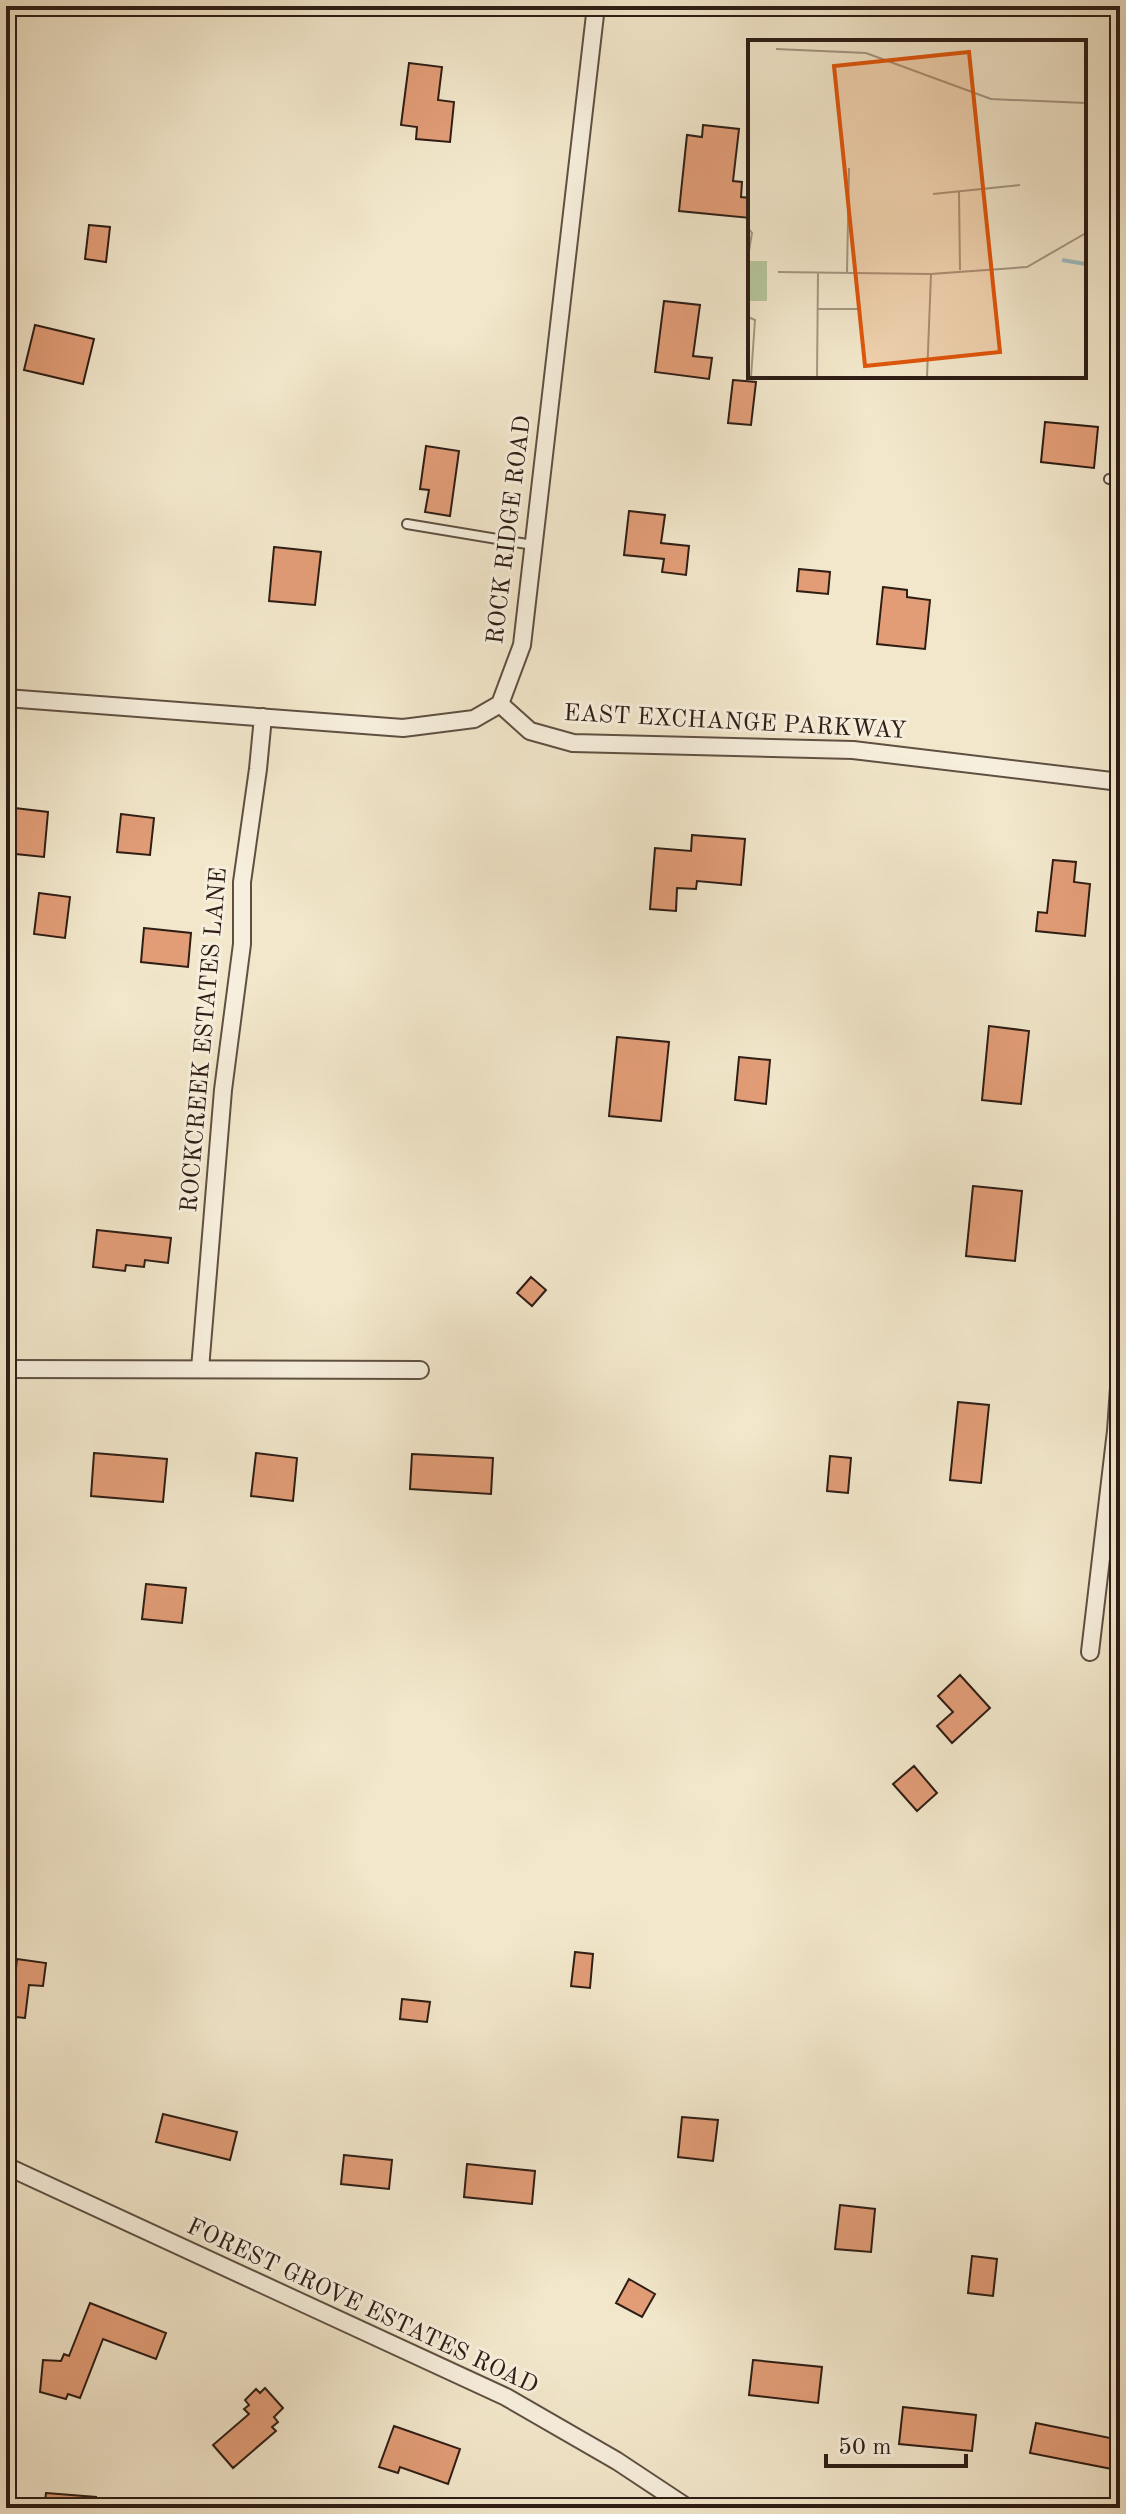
<svg xmlns="http://www.w3.org/2000/svg" width="1126" height="2514" font-family="'Old Standard TT',serif">
  <style>
    .building { fill: #e29d77; stroke: #2e1d15; stroke-width: 2 }
    .lines { fill: none; stroke-linecap: round; stroke-linejoin: round }
    .service-casing { stroke: #5f5042; stroke-width: 12 }
    .minor-casing { stroke: #5f5042; stroke-width: 20 }
    .service { stroke: #f7efdd; stroke-width: 8 }
    .minor { stroke: #f7efdd; stroke-width: 16 }
    .labels { text-anchor: middle; dominant-baseline: central; stroke-width: 6; stroke-linejoin: round; paint-order: stroke }
    .street-label { font-size: 24px; fill: #2e1d15; stroke: #f7efdd }
    .inset-river { fill: none; stroke: #9fbdc1; stroke-width: 4 }
    .inset-road { fill: none; stroke: #a49682; stroke-width: 2 }
    .view { fill: #df560c; fill-opacity: 0.15; stroke: #df560c; stroke-width: 4 }
    .inset-edge { fill: none; stroke: #2e1d15; stroke-width: 4 }
  </style>
  <rect width="100%" height="100%" fill="#f2e7cb"/>
  <filter id="stains"><feTurbulence type="fractalNoise" baseFrequency=".0025" numOctaves="4"/><feColorMatrix values="0 0 0 0 .2 0 0 0 0 .09 0 0 0 0 .02 0 0 0 .5 -.17"/></filter>
  <radialGradient id="worn" r=".72"><stop offset=".6" stop-color="#630" stop-opacity="0"/><stop offset="1" stop-color="#630" stop-opacity=".3"/></radialGradient>
  <path class="building" d="M409,63L442,67L438,100L454,102L450,142L416,139L417,127L401,125Z
    M703,125L739,129L733,181L742,182L741,197L750,198V218L679,211L687,135L702,137Z
    M89,225L110,227L106,262L85,259Z
    M664,301L700,305L693,356L712,358L709,379L655,372Z
    M35,325L94,339L83,384L24,370Z
    M733,380L756,382L751,425L728,423Z
    M1045,422L1098,427L1094,468L1041,462Z
    M426,446L459,451L450,516L425,512L429,490L420,489Z
    M629,511L665,515L661,543L689,546L686,575L662,572L664,559L624,555Z
    M274,547L321,552L315,605L269,601Z
    M799,569L830,572L828,594L797,591Z
    M883,587L907,590V597L930,600L925,649L877,644Z
    M6,807L48,812L44,857L6,853Z
    M121,814L154,818L150,855L117,852Z
    M692,835L745,839L741,885L697,881L696,889L677,888L676,911L650,909L655,848L691,851Z
    M1053,860L1076,862L1074,882L1090,884L1085,936L1036,931L1038,912L1047,913Z
    M39,893L70,897L65,938L34,934Z
    M144,928L191,933L188,967L141,962Z
    M989,1026L1029,1031L1021,1104L982,1100Z
    M617,1037L669,1042L661,1121L609,1116Z
    M739,1057L770,1060L766,1104L735,1100Z
    M973,1186L1022,1191L1015,1261L966,1256Z
    M97,1230L171,1238L168,1263L145,1260L144,1267L126,1265L125,1271L93,1267Z
    M531,1277L546,1290L532,1306L517,1293Z
    M958,1402L989,1405L981,1483L950,1480Z
    M94,1453L167,1459L163,1502L91,1496Z
    M256,1453L297,1458L293,1501L251,1496Z
    M412,1454L493,1458L491,1494L410,1489Z
    M830,1456L851,1458L848,1493L827,1491Z
    M146,1584L186,1588L182,1623L142,1619Z
    M960,1675L990,1708L952,1743L937,1726L953,1712L938,1696Z
    M914,1766L937,1793L917,1811L893,1784Z
    M575,1952L593,1954L590,1988L571,1986Z
    M17,1959L46,1963L43,1986L29,1985L25,2018L6,2016V1986L14,1987Z
    M402,1999L430,2002L427,2022L400,2019Z
    M163,2114L237,2132L230,2160L156,2142Z
    M682,2117L718,2120L713,2161L678,2157Z
    M344,2155L392,2160L389,2189L341,2184Z
    M467,2164L535,2171L532,2204L464,2197Z
    M840,2205L875,2209L871,2252L835,2249Z
    M972,2256L997,2259L993,2296L968,2293Z
    M629,2279L655,2294L642,2317L616,2303Z
    M90,2303L166,2333L156,2359L103,2339L80,2398L68,2394L66,2399L40,2392L43,2360L61,2361L64,2354L69,2356Z
    M753,2360L822,2367L818,2403L749,2395Z
    M265,2388L283,2408L274,2417L278,2422L272,2427L276,2431L233,2468L213,2445L249,2414L244,2409L249,2405L245,2400L256,2389L260,2393Z
    M903,2407L976,2415L972,2451L899,2444Z
    M1036,2423L1120,2440L1117,2470L1030,2453Z
    M394,2426L460,2449L448,2484L400,2467L398,2473L379,2467Z
    M46,2493L96,2497V2508H44Z"/>
  <g class="lines">
    <g class="service-casing">
      <path id="service" d="M1109,479L1120,482
        M407,524L533,545"/>
    </g>
    <g class="minor-casing">
      <path id="minor" d="M6,698L403,728L474,719L500,704L522,645L596,6
        M500,704L530,731L573,743L853,750L1120,782
        M6,1369L420,1370
        M200,1369L223,1090L242,944V882L258,769L263,717
        M1090,1652L1116,1431L1120,1373
        M6,2166L506,2397L617,2461L688,2508"/>
    </g>
    <use href="#service" class="service"/>
    <use href="#minor" class="minor"/>
  </g>
  <g class="labels">
    <g class="street-label">
      <text transform="translate(510 530) rotate(-83)">ROCK RIDGE ROAD</text>
      <text transform="translate(735 723) rotate(3)">EAST EXCHANGE PARKWAY</text>
      <text transform="translate(205 1040) rotate(-85)">ROCKCREEK ESTATES LANE</text>
      <text transform="translate(362 2307) rotate(25)">FOREST GROVE ESTATES ROAD</text>
    </g>
  </g>
  <g transform="translate(748 40)">
    <rect width="338" height="338" fill="#f2e7cb"/>
    <path d="M0,221H19V261H0Z" fill="#b6c69b"/>
    <path class="inset-river" d="M314,220L338,224"/>
    <path class="inset-road" d="M28,9L118,13L243,59L338,63M211,152L212,230M185,154L272,145M0,188L4,193L0,217M30,232L183,234M99,233L101,128M70,269H113M0,277L7,280L3,337M69,337L70,232M179,337L183,234L279,227L338,193"/>
    <path class="view" d="M221,12L252,312L117,326L86,26Z"/>
    <rect width="338" height="338" class="inset-edge"/>
  </g>
  <rect width="1126" height="2514" fill="none" stroke="#f2e7cb" stroke-width="32"/>
  <rect x="8" y="8" width="1110" height="2498" fill="none" stroke="#2e1d15" stroke-width="4"/>
  <rect x="16" y="16" width="1094" height="2482" fill="none" stroke="#2e1d15" stroke-width="2"/>
  <path d="M826 2454v12h140v-12" fill="none" stroke="#2e1d15" stroke-width="4"/>
  <text x="838" y="2454" font-size="24" fill="#2e1d15" stroke="#f7efdd" stroke-width="6" paint-order="stroke">50 m</text>
  <rect width="100%" height="100%" filter="url(#stains)"/>
  <rect width="100%" height="100%" fill="url(#worn)"/>
</svg>
